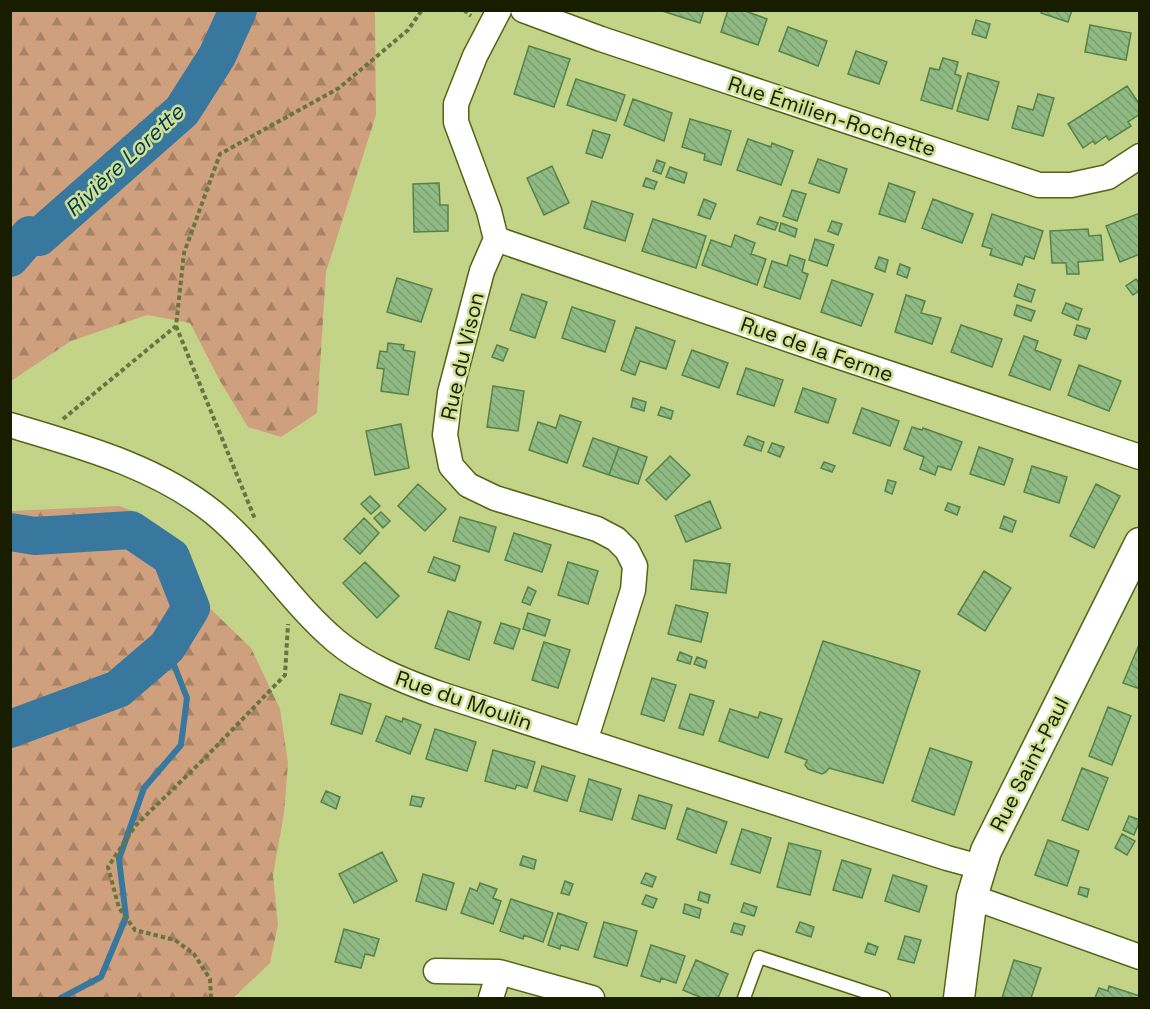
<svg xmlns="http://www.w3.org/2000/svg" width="1150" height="1009" font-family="'Space Grotesk',sans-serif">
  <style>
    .forest { fill: url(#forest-firs) }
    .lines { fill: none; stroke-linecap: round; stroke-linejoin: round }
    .stream { stroke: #38789f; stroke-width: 6 }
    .river { stroke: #38789f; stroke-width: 38 }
    .building { fill: url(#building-back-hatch); stroke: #558247; stroke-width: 1.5 }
    .service-casing { stroke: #576416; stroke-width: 15 }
    .minor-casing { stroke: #576416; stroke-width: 27 }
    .tertiary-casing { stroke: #576416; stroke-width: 33 }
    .path { stroke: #6a7441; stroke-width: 4; stroke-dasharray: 4.5 3; stroke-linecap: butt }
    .service { stroke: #fff; stroke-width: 12 }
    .minor { stroke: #fff; stroke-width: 24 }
    .tertiary { stroke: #fff; stroke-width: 30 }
    .labels { text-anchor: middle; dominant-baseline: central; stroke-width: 5; stroke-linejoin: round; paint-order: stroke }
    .street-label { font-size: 21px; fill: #181d00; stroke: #d0e194 }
    .water-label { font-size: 22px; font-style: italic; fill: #003753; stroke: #d0e194 }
  </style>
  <defs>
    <pattern id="forest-firs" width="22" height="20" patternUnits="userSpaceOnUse" patternTransform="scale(1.5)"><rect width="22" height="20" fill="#cfa07d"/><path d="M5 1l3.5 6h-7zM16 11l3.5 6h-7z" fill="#a78264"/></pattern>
    <pattern id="building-back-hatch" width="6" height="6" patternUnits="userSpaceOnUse" patternTransform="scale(1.5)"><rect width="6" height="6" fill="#90ba84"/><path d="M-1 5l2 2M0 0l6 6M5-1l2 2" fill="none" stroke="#7b9f70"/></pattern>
  </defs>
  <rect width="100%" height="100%" fill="#c3d488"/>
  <path class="forest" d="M11,10L375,11L376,115L326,272L317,413L281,437L248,427L220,381L190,323L147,315L71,341L11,381Z
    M119,506L138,513L193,592L251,648L280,709L288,763L284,814L273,875L278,925L270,963L233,998H11V511Z"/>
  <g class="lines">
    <path class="stream" d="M61,998L101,977L126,917L119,859L144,788L181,745L187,698L167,647"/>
    <path class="river" d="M10,258L30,235L39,237L182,111L217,56L238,10
      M10,532L35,536L131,530L171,557L191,608L167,647L118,689L10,729"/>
  </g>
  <path class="building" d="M659,10H704L700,23Z
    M728,10H743L767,19L758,45L721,32Z
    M1042,10H1072L1068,22L1041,13Z
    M976,20L990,24L986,38L972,34Z
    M1090,25L1131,33L1126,60L1085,52Z
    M788,27L827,41L818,66L779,51Z
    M529,46L570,59L554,107L514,94Z
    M856,51L887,62L879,84L848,74Z
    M943,58L958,62L955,74L961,76L952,109L921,100L930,68L939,70Z
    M968,73L999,82L988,120L957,111Z
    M576,79L625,95L616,121L567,105Z
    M1127,86L1140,105V114L1128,122L1131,126L1109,140L1106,136L1095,144L1093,141L1083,148L1068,124Z
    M1038,94L1054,98L1043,136L1012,128L1018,106L1033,110Z
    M633,99L672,113L664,141L624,125Z
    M690,119L731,131L721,165L704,160L705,154L682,147Z
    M593,130L610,135L602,158L586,153Z
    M748,139L771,147L772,143L793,151L781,185L737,170Z
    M818,159L847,169L839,193L809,183Z
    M657,160L665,163L661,174L653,171Z
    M552,166L569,203L544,215L527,178Z
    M670,167L687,173L684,183L666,177Z
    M646,178L657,182L654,189L643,186Z
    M439,183L440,205H448V231L414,232L413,184Z
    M889,183L915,192L905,222L879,214Z
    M792,190L806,194L797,221L783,216Z
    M704,199L716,204L710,219L698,215Z
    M933,199L973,214L962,243L922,228Z
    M592,201L633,214L625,241L584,228Z
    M1140,213V254L1120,262L1106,226Z
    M992,214L1043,231L1034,259L1025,256L1022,265L990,255L992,249L982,246Z
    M760,217L778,223L775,230L757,224Z
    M653,219L706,236L696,268L642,251Z
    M832,221L842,224L838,235L828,231Z
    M781,223L797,229L795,237L779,231Z
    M1088,229L1089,236L1101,235L1103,260L1078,262L1079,274H1067L1066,263H1052L1050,231Z
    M735,235L755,243L751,254L766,259L757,285L702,265L711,240L731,247Z
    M815,239L834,245L827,266L809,260Z
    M790,255L805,260L802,272L808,274L800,299L764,287L772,261L787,266Z
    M879,257L888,260L885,272L875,268Z
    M900,264L910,268L907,278L897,274Z
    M397,278L432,289L421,322L387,312Z
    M1136,279L1140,283V290L1133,295L1126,286Z
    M832,280L873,294L861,326L821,312Z
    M1018,284L1035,290L1031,302L1014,296Z
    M522,294L547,302L535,338L510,330Z
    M906,295L925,301L921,313L941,318L932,344L895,332Z
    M1066,303L1082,309L1078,320L1062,313Z
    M1017,305L1035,311L1031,321L1014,315Z
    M572,307L615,321L605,352L562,338Z
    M961,325L1002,339L992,367L951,352Z
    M1077,325L1090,329L1086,339L1074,335Z
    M636,327L675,341L666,369L640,361L635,375L621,370Z
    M1024,336L1038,341L1035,350L1061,360L1050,390L1009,375Z
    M388,343L404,345L403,350L415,352L408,395L381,391L384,369L377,368L380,351L387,352Z
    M497,345L508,349L503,361L492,357Z
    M692,350L728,363L719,388L682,375Z
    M1079,365L1121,381L1109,411L1068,395Z
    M746,368L783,380L774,406L737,394Z
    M493,386L524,391L518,431L487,427Z
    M803,388L836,399L828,423L795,412Z
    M633,398L646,402L644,411L631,407Z
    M661,407L673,411L671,419L658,415Z
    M862,408L899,421L890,446L853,433Z
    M560,415L581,422L567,463L529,450L538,422L556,428Z
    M401,424L409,468L375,475L366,431Z
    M912,427L922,430L923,428L962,442L951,470L938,466L935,475L920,469L924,457L904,449Z
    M748,436L764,442L761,451L744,445Z
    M593,438L619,447L609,475L583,466Z
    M772,443L784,447L780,457L768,452Z
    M619,447L647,457L638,484L609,475Z
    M979,447L1013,459L1004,485L970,474Z
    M670,456L690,475L666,500L646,480Z
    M824,462L835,466L832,472L821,468Z
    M1032,466L1067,477L1059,503L1024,492Z
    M888,480L896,482L892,494L885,491Z
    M418,484L446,509L425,531L398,506Z
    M1096,484L1120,496L1094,548L1070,536Z
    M370,496L380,506L371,514L361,504Z
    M710,501L721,528L686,542L675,516Z
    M948,503L960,507L957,515L945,510Z
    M381,512L390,521L383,528L374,518Z
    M1004,516L1016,521L1012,532L1000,528Z
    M460,517L496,527L489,552L453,541Z
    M364,518L379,533L360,554L344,539Z
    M514,533L551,545L542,572L505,560Z
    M434,557L460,566L455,581L428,572Z
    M694,560L730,564L726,593L691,589Z
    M365,562L399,596L377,618L343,583Z
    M568,562L598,571L588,604L558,595Z
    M984,571L1011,588L985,631L958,614Z
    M528,587L536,591L530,605L522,602Z
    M676,605L708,613L701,642L668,634Z
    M448,611L481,622L469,660L435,648Z
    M528,613L550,620L545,636L523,629Z
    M501,623L520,629L513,649L494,643Z
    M823,641L920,671L883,783L829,768L826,772L822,774L808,769L805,765L807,760L785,752Z
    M544,642L570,650L558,688L532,680Z
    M1138,647L1140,648V689L1123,683Z
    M680,652L692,657L690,664L677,660Z
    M697,657L707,661L705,668L694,664Z
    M652,678L676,685L664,721L641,714Z
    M340,694L371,704L362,734L331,724Z
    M690,694L714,701L703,735L679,728Z
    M1108,707L1131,716L1112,765L1089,756Z
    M730,709L758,718L760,712L782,719L768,758L719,741Z
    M386,716L402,722L403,718L421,725L410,754L376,741Z
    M435,729L476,742L467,771L426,759Z
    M930,748L972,762L954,815L912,801Z
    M493,750L535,762L527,788L517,785L515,789L485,781Z
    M542,766L575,776L567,801L534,791Z
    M1082,768L1108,778L1088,830L1062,820Z
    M589,779L621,789L612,820L580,811Z
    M326,791L340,797L336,809L321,802Z
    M639,795L672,805L665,829L632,819Z
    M412,796L424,798L421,807L410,805Z
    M687,808L727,822L716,853L677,839Z
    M1129,816L1140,820L1134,835L1123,830Z
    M742,829L771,838L760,873L731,864Z
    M1122,834L1135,841L1127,855L1115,848Z
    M1048,840L1079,851L1067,886L1035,875Z
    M789,843L821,851L810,895L777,887Z
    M382,852L397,881L354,903L339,874Z
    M523,856L536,860L534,869L520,865Z
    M842,860L871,869L862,898L833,890Z
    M646,873L656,877L652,887L641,883Z
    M423,874L454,883L446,910L416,901Z
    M893,875L927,886L919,912L885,901Z
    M565,881L573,884L569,895L561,893Z
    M480,883L497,889L493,898L501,901L493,924L461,913L470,888L477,891Z
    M1080,887L1089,889L1087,897L1078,894Z
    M700,892L710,895L708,903L698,900Z
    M646,895L657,899L653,908L642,904Z
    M511,899L553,913L543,942L524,935L523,939L500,931Z
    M744,903L757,907L754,916L741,912Z
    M685,904L701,909L699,918L683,913Z
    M558,913L587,923L578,950L561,945L560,949L548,945Z
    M604,922L637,931L627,966L594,957Z
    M800,922L814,927L811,937L796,932Z
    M734,923L745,926L742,935L731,932Z
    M344,929L379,939L374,956L365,954L361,968L335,962Z
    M905,936L921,940L914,963L898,959Z
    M868,943L878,947L875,955L865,952Z
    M651,945L685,956L676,983L661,978L660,982L641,976Z
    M696,960L728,974L718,998H702L683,990Z
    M1014,960L1041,968L1031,998H1002Z
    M1109,986L1140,996V998H1095L1099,988L1108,991Z"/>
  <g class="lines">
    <g class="service-casing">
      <path id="service" d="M744,998L759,957L884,998"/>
    </g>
    <g class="minor-casing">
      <path id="minor" d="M499,10L475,56L456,104V122L489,211L496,239L482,271L450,393L445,435L451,466L468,485L495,498L597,529L616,539L627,550L635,566L633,590L585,741
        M523,10L601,39L1039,185H1071L1108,177L1140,156
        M496,239L831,354L1140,457
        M10,425C80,446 156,466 214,513C260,551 291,603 336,641C366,666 401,680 437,693L947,858L980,867
        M972,897L1140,957
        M436,971L499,972L592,998
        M491,998L499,972"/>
    </g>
    <g class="tertiary-casing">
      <path id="tertiary" d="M959,998L972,897L986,851L1140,543"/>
    </g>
    <path class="path" d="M464,10L471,16
      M176,326L255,519
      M63,419L176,326L184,253L220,154L339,88L408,30L422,10
      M211,998L210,979L194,954L175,940L135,930L119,908L108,867L136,825L204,759L285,675L288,624"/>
    <use href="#service" class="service"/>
    <use href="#minor" class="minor"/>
    <use href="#tertiary" class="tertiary"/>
  </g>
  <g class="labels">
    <g class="street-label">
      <text transform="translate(832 116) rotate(18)">Rue Émilien-Rochette</text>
      <text transform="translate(817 349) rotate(19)">Rue de la Ferme</text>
      <text transform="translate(462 356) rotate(-77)">Rue du Vison</text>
      <text transform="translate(464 700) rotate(19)">Rue du Moulin</text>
      <text transform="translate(1029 764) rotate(-63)">Rue Saint-Paul</text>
    </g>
    <g class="water-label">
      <text transform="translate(124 160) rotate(-43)">Rivière Lorette</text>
    </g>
  </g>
  <rect width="1150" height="1009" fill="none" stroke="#181d00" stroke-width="24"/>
</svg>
